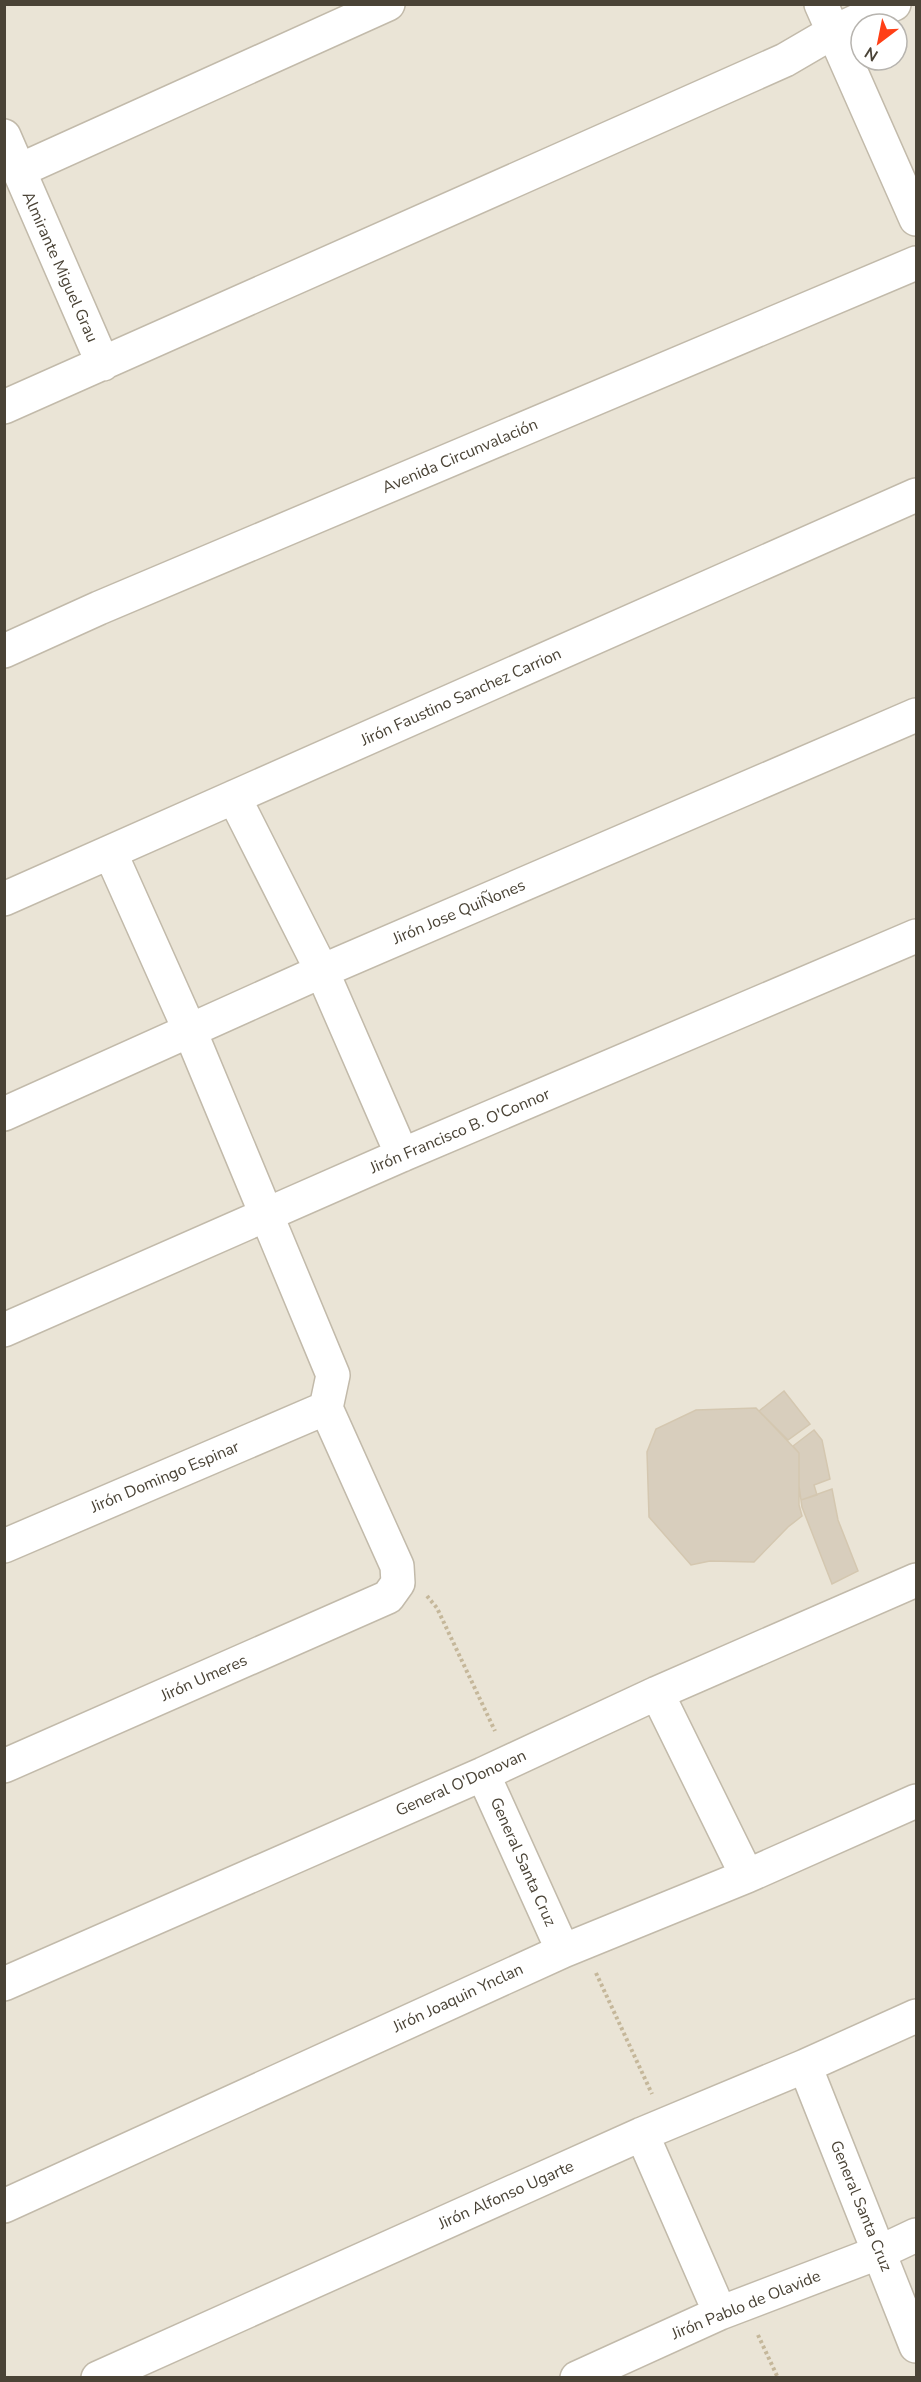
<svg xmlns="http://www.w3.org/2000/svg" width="921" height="2382" font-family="'Nunito Sans',sans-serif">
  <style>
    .residential { fill: #eae4d6; fill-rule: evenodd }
    .building { fill: #d8cebd; stroke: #d4c7b0; stroke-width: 1.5 }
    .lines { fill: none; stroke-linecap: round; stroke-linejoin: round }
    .minor-casing { stroke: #c2baaa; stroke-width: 36 }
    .path { stroke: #c5b79a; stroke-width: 4; stroke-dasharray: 3 3; stroke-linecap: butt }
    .minor { stroke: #fff; stroke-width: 33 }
    .labels { text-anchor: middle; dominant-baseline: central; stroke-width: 6; stroke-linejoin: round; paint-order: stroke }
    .street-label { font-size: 16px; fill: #4a4336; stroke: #fff }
  </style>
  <rect width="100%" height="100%" fill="#f6f2e9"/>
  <path class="residential" d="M5,5H916V2377H5ZM861,24H897V60H861Z"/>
  <path class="building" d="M784,1391L810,1424L788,1440L759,1411Z
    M756,1408L799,1453V1505L802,1516L788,1527L754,1562L710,1561L691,1565L649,1517L647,1452L656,1429L696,1410Z
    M814,1430L822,1440L830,1479L814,1485L817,1495L801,1500L799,1486V1453L793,1446Z
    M832,1489L838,1520L858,1571L832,1584L802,1507L801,1500Z"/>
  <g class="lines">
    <g class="minor-casing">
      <path id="minor" d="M821,4L916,219
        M4,136L103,364
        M18,171L388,4
        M4,407L785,60L833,32L894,4
        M4,651L99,608L916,263
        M234,797L322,971L402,1155
        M110,852L190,1031L333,1375L326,1408
        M4,899L916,495
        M4,1114L322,971L916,715
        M4,1330L402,1155L916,936
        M4,1546L326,1408
        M657,1693L747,1876
        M4,1766L388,1597L398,1583L397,1566L326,1408
        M483,1774L563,1951
        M4,1984L483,1774L657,1693L916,1580
        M805,2066L916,2346
        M642,2134L720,2313
        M4,2206L563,1951L747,1876L916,1801
        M98,2378L642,2134L805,2066L916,2016
        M577,2378L720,2313L880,2252L916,2235"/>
    </g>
    <path class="path" d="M427,1596L437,1608L495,1731
      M596,1973L652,2094
      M758,2335L778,2378"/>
    <use href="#minor" class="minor"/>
  </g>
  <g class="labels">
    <g class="street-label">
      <text transform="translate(60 267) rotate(66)">Almirante Miguel Grau</text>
      <text transform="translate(460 456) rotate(-23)">Avenida Circunvalación</text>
      <text transform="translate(461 697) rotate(-24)">Jirón Faustino Sanchez Carrion</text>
      <text transform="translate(459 912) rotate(-23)">Jirón Jose QuiÑones</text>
      <text transform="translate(460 1131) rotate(-23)">Jirón Francisco B. O'Connor</text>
      <text transform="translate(165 1477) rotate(-23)">Jirón Domingo Espinar</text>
      <text transform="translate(204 1678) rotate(-24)">Jirón Umeres</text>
      <text transform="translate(461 1783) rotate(-24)">General O'Donovan</text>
      <text transform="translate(523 1862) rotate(66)">General Santa Cruz</text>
      <text transform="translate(458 1998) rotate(-25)">Jirón Joaquin Ynclan</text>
      <text transform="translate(506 2195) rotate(-24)">Jirón Alfonso Ugarte</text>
      <text transform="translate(861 2206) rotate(68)">General Santa Cruz</text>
      <text transform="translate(746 2305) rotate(-22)">Jirón Pablo de Olavide</text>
    </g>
  </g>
  <rect width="921" height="2382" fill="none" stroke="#4a4336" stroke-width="12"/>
  <g transform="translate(879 42) rotate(212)"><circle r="28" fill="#ffffff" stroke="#b7b4af" stroke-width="1.5"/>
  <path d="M0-4.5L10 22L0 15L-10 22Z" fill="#ff3f16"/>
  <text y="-9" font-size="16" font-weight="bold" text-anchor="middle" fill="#4a4336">N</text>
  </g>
</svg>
